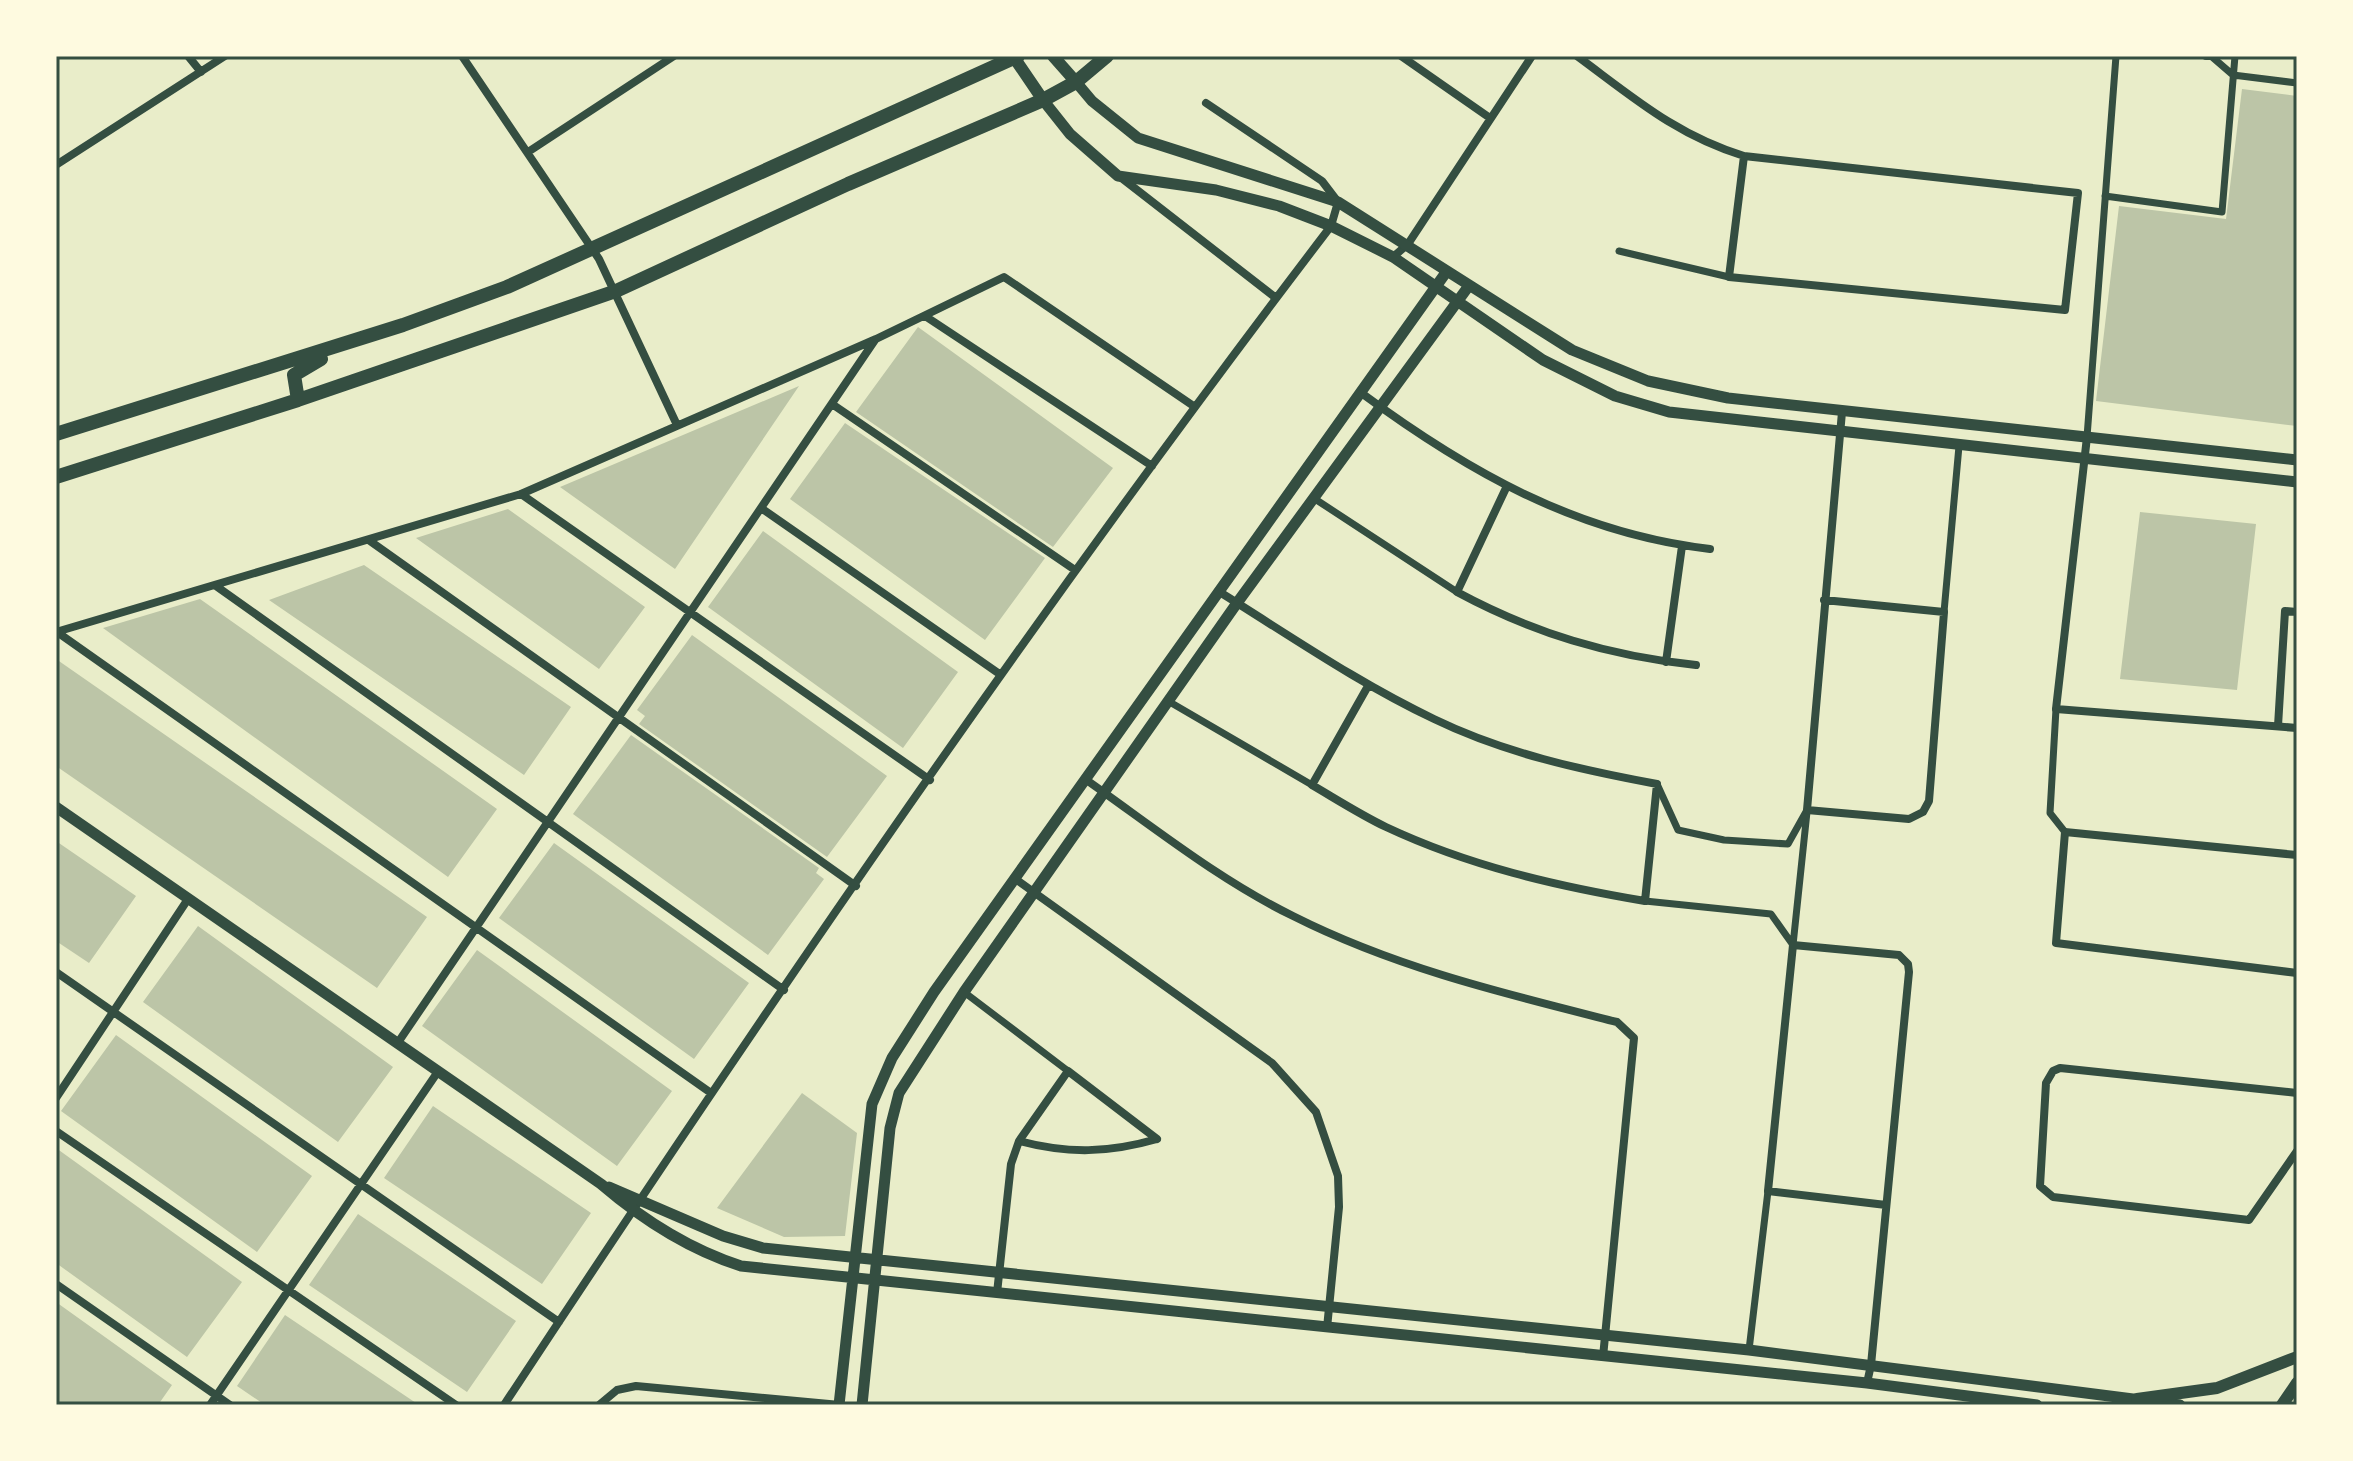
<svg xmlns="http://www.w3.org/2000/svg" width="2353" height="1461" font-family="'Nunito Sans',sans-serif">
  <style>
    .building { fill: #bcc5a7 }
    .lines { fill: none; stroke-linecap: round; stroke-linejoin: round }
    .pedestrian { stroke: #344e41; stroke-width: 7 }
    .minor { stroke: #344e41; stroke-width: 8 }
    .tertiary { stroke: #344e41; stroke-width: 11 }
    .secondary { stroke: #344e41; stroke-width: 12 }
    .primary { stroke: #344e41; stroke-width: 14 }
    .neatline { fill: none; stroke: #344e41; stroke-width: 3 }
  </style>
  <rect width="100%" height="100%" fill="#e9edc9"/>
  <path class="building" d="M2242,89L2297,96V426L2096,401L2119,206L2226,219Z
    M918,327L1113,468L1053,547L856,412Z
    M799,386L675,569L560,487Z
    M845,423L1045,558L985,640L790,499Z
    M508,509L645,607L599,669L416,538Z
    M2140,512L2256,524L2237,690L2120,679Z
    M763,531L958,672L903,748L708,607Z
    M364,565L571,707L524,775L269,600Z
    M200,599L497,809L448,877L103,628Z
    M692,635L887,776L827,857L639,724L645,716L637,710Z
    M56,659L427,917L377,988L56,766Z
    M631,735L819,868L816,873L824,879L768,955L573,814Z
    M56,841L136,896L89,963L56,941Z
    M554,843L749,983L694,1059L499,918Z
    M198,926L393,1067L338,1142L143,1002Z
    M477,950L672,1091L617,1166L422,1026Z
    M116,1035L312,1176L257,1252L61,1111Z
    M802,1093L857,1133L845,1236L784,1237L717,1208Z
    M433,1106L591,1213L542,1284L384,1178Z
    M56,1148L242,1282L187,1357L56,1263Z
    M358,1214L516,1321L467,1392L309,1285Z
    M56,1302L172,1385L158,1405H56Z
    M285,1315L419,1405H265L237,1386Z"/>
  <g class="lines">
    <path class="pedestrian" d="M2211,56L2233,75L2297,83
      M2105,196L2222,212L2235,56
      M1619,251L1729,277
      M2087,437L2116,56
      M1315,499L1457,592
      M1944,612L1959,446
      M1168,701L1312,785
      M2056,709L2050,813L2065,832
      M1657,784L1678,830L1724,840L1788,844L1807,810
      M1645,901L1771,914L1793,945
      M1793,945L1807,812
      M964,992L1068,1071
      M1749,1350L1768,1191"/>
    <path class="minor" d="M188,56L201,72
      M462,56L599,259L677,425
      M1401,56L1490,118
      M1577,56C1634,98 1676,135 1744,156L2078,193L2065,310L1729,277L1744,156
      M2206,56H2211
      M528,152L674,56
      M56,165L225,56
      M1119,176L1276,298
      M1393,257L1408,244L1532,56
      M925,316L1152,466
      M1360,392C1467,471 1575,533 1710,549
      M832,404L1075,570
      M2087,437L2056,709L2297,728
      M1506,488L1457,592C1533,633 1609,656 1696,665
      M521,494L930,780
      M761,508L1001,675
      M370,541L856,886
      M216,586L784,990
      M1218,591C1289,635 1358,683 1434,719C1504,753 1581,770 1657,784L1645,901C1556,886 1469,866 1386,827C1361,815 1336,799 1312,785L1368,686
      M1824,600L1944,612L1929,801L1923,812L1909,819L1807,810L1842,412
      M56,632L521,494L876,339L1004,277L1195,407
      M57,632L711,1093
      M1666,662L1682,546
      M2278,726L2285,611L2297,612
      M1085,779C1152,826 1219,880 1293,916C1396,968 1506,994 1617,1022L1634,1038L1603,1357
      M2297,855L2065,832L2056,943L2297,973
      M1014,878L1272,1063L1316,1112L1338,1176L1339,1207L1327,1328
      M56,972L559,1322
      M397,1044L875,340
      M2297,1093L2060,1068L2053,1071L2046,1083L2040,1186L2053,1197L2249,1220L2297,1151
      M56,1098L188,899
      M56,1131L456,1405
      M1019,1141C1068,1154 1109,1153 1157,1139
      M56,1284L230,1405
      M997,1293L1011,1164L1019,1141L1068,1071L1157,1139
      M1867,1383L1871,1365L1909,972L1908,964L1899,955L1793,945L1768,1191L1886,1205
      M210,1405L437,1073
      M504,1405C768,1004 1040,607 1331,226L1338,202L1322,181L1206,103
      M599,1405L617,1390L636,1386L840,1405"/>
    <path class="tertiary" d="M1076,82L1092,101L1138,138L1338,202L1572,350L1648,381L1728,398L2297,460
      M1043,100L1070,134L1118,176L1216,190L1279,206L1331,226L1393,257L1543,360L1615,396L1669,412L2297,482
      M56,807L601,1184C643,1220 688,1249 741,1266L1867,1383L2037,1405
      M609,1187L723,1236L763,1248L1749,1350L2180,1405
      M839,1405L872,1104L892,1058L934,992L1447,271
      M862,1405L890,1128L899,1093L964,992L1237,603L1468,287"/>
    <path class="secondary" d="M1013,56L1043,100
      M1053,56L1076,82
      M2137,1399L2217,1388L2297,1357
      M2282,1405L2297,1383"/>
    <path class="primary" d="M298,400L294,375L321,359
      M56,434L403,325L507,287L1018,56
      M56,477L298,400L616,291L848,184L1043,100L1076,82L1107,56"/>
  </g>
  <rect width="2353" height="1461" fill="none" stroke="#fefae0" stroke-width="116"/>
  <rect x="58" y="58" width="2237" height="1345" class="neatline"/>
</svg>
